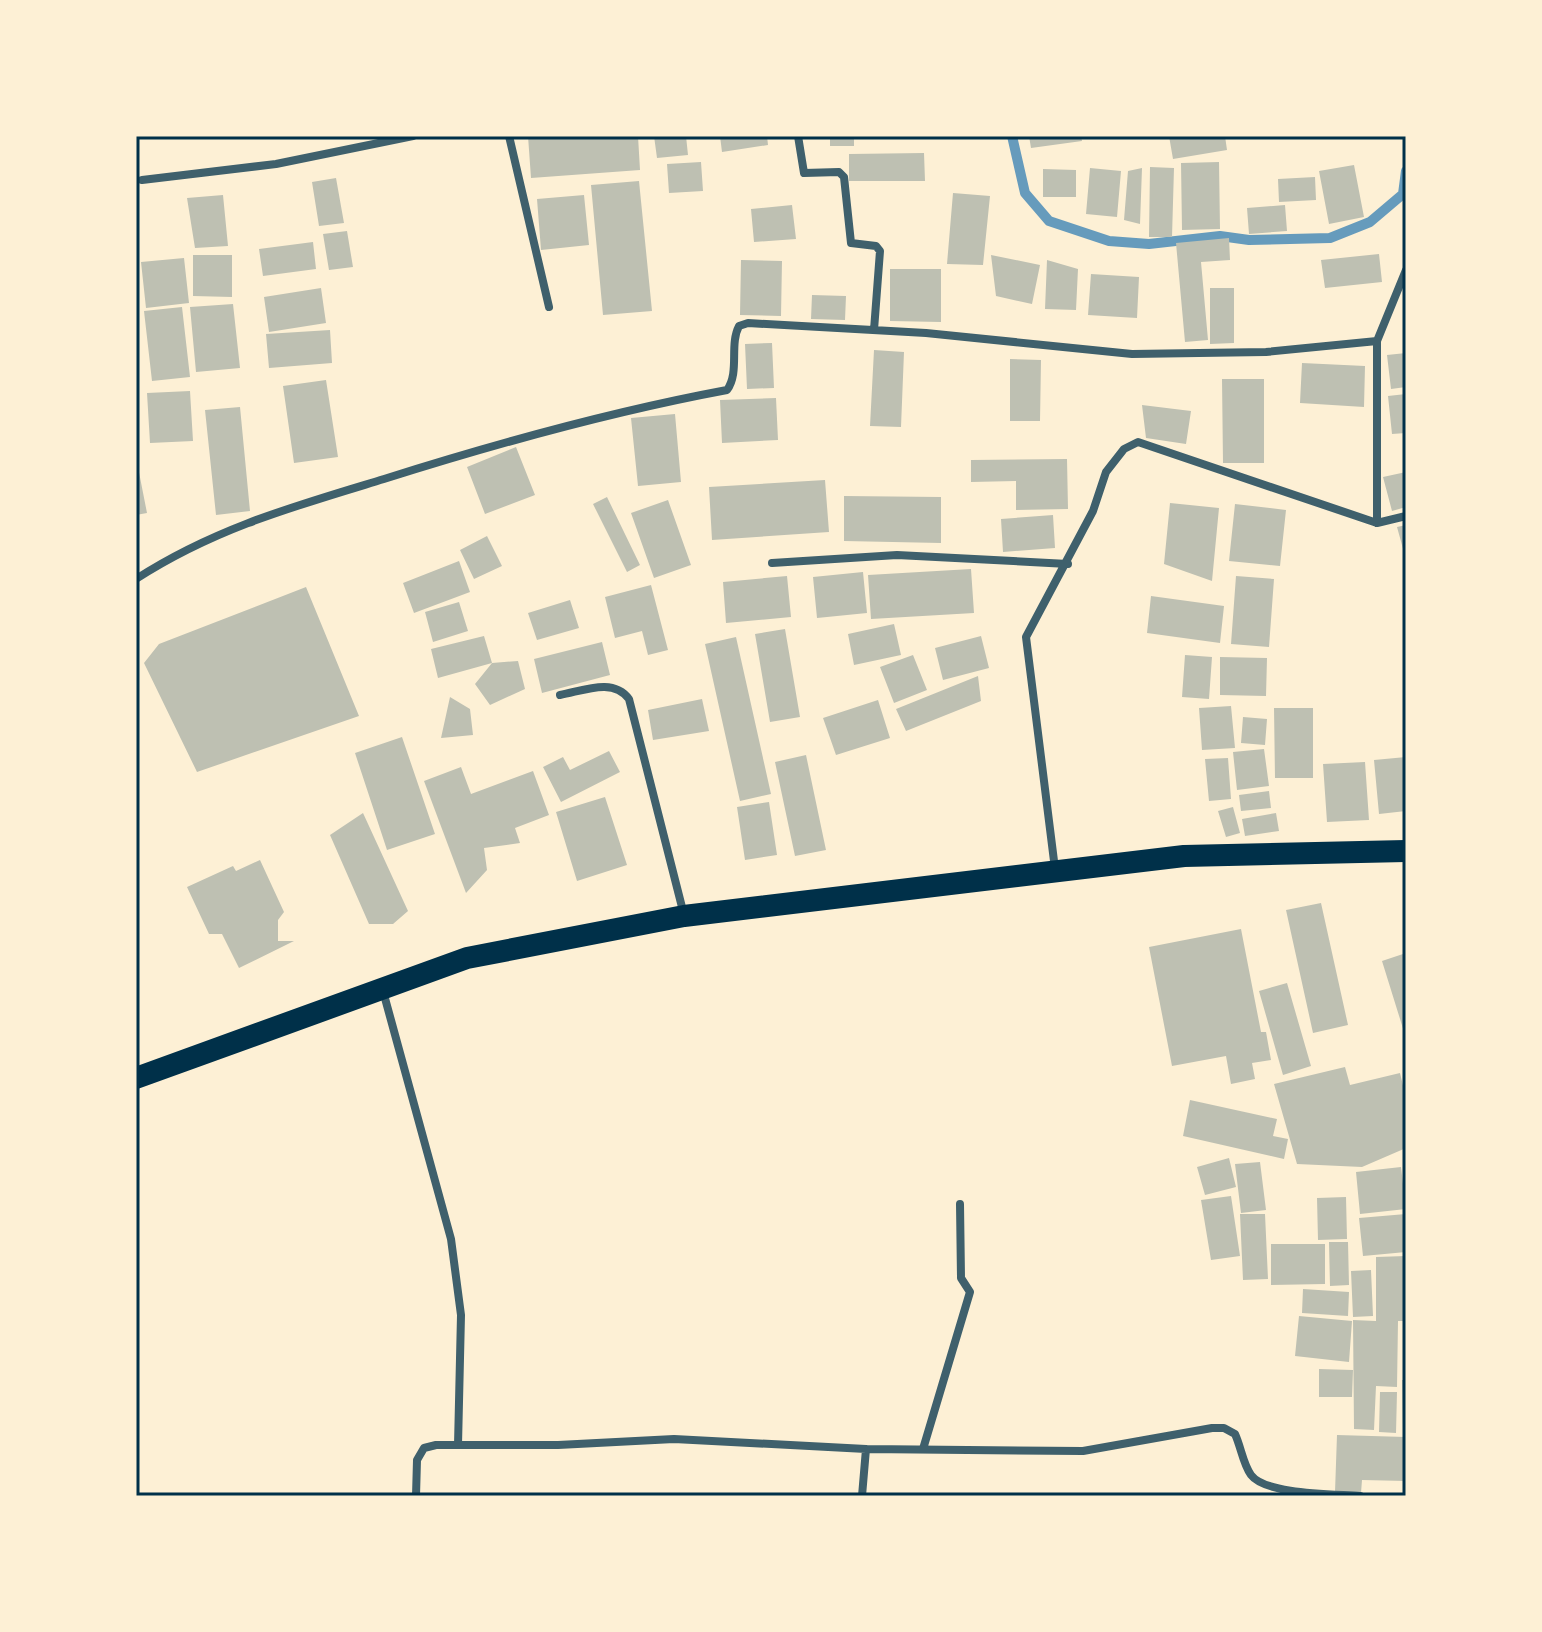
<svg xmlns="http://www.w3.org/2000/svg" width="1542" height="1632" font-family="Arial,sans-serif">
  <style>
    .lines { fill: none; stroke-linecap: round; stroke-linejoin: round }
    .stream { stroke: #669bbc; stroke-width: 10 }
    .building { fill: #bec0b2 }
    .minor { stroke: #3f606c; stroke-width: 8 }
    .trunk { stroke: #003049; stroke-width: 22 }
    .neatline { fill: none; stroke: #003049; stroke-width: 3 }
  </style>
  <rect width="100%" height="100%" fill="#fdf0d5"/>
  <g class="lines">
    <path class="stream" d="M1012,136L1025,193L1049,221L1109,241L1149,244L1220,236L1249,240L1330,238L1370,222L1403,194L1406,171"/>
  </g>
  <path class="building" d="M528,136H638L640,170L531,178Z
    M654,136H686L688,155L657,158Z
    M720,136H767L768,145L722,152Z
    M830,136H854V146H830Z
    M1029,136H1081L1082,141L1031,148Z
    M1169,136H1225L1227,150L1173,159Z
    M924,153L925,181H849V154Z
    M701,162L703,191L669,193L667,164Z
    M1219,162L1220,229L1182,230L1181,163Z
    M1354,165L1364,217L1329,224L1319,171Z
    M1150,167L1174,168L1172,237H1149Z
    M1090,168L1121,171L1117,217L1086,214Z
    M1142,168L1140,224L1124,220L1128,171Z
    M1043,169L1076,170V197H1043Z
    M1315,177L1316,200L1279,202L1278,179Z
    M336,178L344,223L319,226L312,182Z
    M639,181L652,311L603,315L591,185Z
    M953,193L990,196L983,265L947,264Z
    M223,195L228,246L195,248L187,198Z
    M584,195L589,245L541,250L537,199Z
    M792,205L796,239L754,242L751,209Z
    M1285,205L1287,231L1249,234L1247,208Z
    M347,231L353,267L329,270L323,234Z
    M1229,238L1230,260L1201,262L1208,340L1185,342L1176,243Z
    M313,242L316,269L263,276L259,249Z
    M1379,254L1382,282L1325,288L1321,260Z
    M193,255H232V297L193,296Z
    M991,255L1040,265L1032,304L996,296Z
    M184,258L189,303L146,308L141,262Z
    M741,260L782,261L781,316L740,315Z
    M1047,260L1078,269L1076,310L1045,309Z
    M890,269H941V322L890,321Z
    M1091,274L1139,277L1137,318L1088,315Z
    M321,288L326,323L269,332L264,297Z
    M1210,288H1234V343L1210,344Z
    M812,295L846,296L845,320L811,319Z
    M233,304L240,368L196,372L190,307Z
    M182,307L190,377L152,381L144,311Z
    M330,330L332,363L269,368L266,334Z
    M772,343L774,388L747,389L745,344Z
    M874,350L904,352L901,427L870,426Z
    M1406,353V387L1391,389L1387,355Z
    M1010,359L1041,360L1040,421H1010Z
    M1302,363L1365,366L1364,407L1300,403Z
    M1222,379H1264V463H1223Z
    M326,380L338,457L294,463L283,386Z
    M190,391L193,441L150,443L147,393Z
    M1406,394V433L1392,434L1388,396Z
    M776,398L778,440L722,443L720,400Z
    M1142,405L1191,411L1186,444L1146,438Z
    M240,407L250,511L216,515L205,410Z
    M675,414L681,482L638,486L631,418Z
    M516,447L535,495L485,514L467,467Z
    M136,457L147,513L136,515Z
    M1067,459L1068,509L1016,510V481L971,482V460Z
    M1406,472V507L1392,511L1383,477Z
    M825,480L829,532L712,540L709,487Z
    M844,496L941,497V543L844,541Z
    M607,497L640,565L627,572L593,504Z
    M668,500L691,565L654,578L631,513Z
    M1170,503L1219,508L1212,581L1164,564Z
    M1235,504L1286,510L1280,566L1229,561Z
    M1053,515L1055,548L1003,552L1001,519Z
    M1406,525V556H1405L1397,527Z
    M487,536L502,566L474,579L460,550Z
    M459,561L470,592L414,613L403,583Z
    M971,569L974,613L871,619L868,575Z
    M863,572L867,613L817,618L813,577Z
    M787,576L791,617L726,623L723,582Z
    M1236,576L1274,579L1269,647L1231,644Z
    M651,585L668,650L648,655L642,631L615,638L605,597Z
    M306,587L359,716L197,772L144,663L159,644Z
    M1151,596L1224,606L1220,643L1147,633Z
    M570,600L579,628L537,640L528,613Z
    M459,602L468,631L433,642L425,612Z
    M894,624L901,655L854,665L848,634Z
    M785,629L800,717L770,722L755,634Z
    M484,636L492,663L438,678L431,649Z
    M981,636L989,668L943,680L935,648Z
    M736,637L771,794L740,801L705,644Z
    M602,642L610,675L542,693L534,659Z
    M913,655L927,690L894,703L880,667Z
    M1185,655L1212,657L1209,699L1182,697Z
    M1220,657L1267,658L1266,696L1220,695Z
    M518,661L525,689L490,705L475,684L492,663Z
    M978,676L981,701L906,731L896,709Z
    M450,697L470,709L473,735L441,738Z
    M702,699L709,731L653,740L648,710Z
    M878,700L890,738L836,755L823,718Z
    M1231,706L1235,748L1202,750L1199,708Z
    M1274,708H1313V778H1275Z
    M1243,717L1267,719L1265,745L1241,743Z
    M402,737L435,834L387,850L355,753Z
    M1264,749L1269,786L1237,790L1233,752Z
    M609,751L620,772L561,802L543,767L563,757L570,770Z
    M806,755L826,850L795,856L775,762Z
    M1406,757V811L1379,814L1374,760Z
    M1228,758L1231,799L1209,801L1205,759Z
    M1365,762L1369,820L1327,822L1323,764Z
    M461,767L471,794L533,771L549,815L515,828L520,843L484,848L487,870L466,893L424,781Z
    M1269,791L1271,808L1241,811L1239,795Z
    M605,797L627,865L577,881L556,812Z
    M769,802L777,855L745,860L737,807Z
    M1233,807L1240,833L1226,837L1218,811Z
    M363,813L408,911L393,924H369L330,835Z
    M1276,813L1279,831L1245,836L1242,819Z
    M260,860L284,912L278,920V941H294L239,968L222,934H209L187,887L233,866L236,871Z
    M1321,903L1348,1025L1313,1033L1286,910Z
    M1241,929L1261,1032H1266L1271,1060L1252,1063L1255,1079L1231,1084L1226,1056L1172,1066L1149,947Z
    M1406,953V1035H1405L1382,961Z
    M1287,983L1311,1066L1283,1075L1259,991Z
    M1345,1067L1350,1085L1400,1073L1406,1098V1148L1362,1167L1297,1164L1274,1084Z
    M1190,1100L1277,1119L1273,1136L1288,1139L1284,1159L1183,1136Z
    M1229,1158L1236,1187L1205,1195L1197,1167Z
    M1260,1162L1266,1210L1241,1213L1235,1164Z
    M1401,1167L1406,1209L1360,1214L1356,1172Z
    M1231,1196L1240,1256L1211,1260L1201,1200Z
    M1346,1197L1347,1239L1318,1240L1317,1198Z
    M1240,1214H1265L1268,1279L1243,1280Z
    M1406,1214V1252L1363,1256L1359,1218Z
    M1329,1242H1348L1349,1285L1330,1286Z
    M1271,1244H1325V1284L1271,1285Z
    M1406,1256V1321H1398L1397,1387L1376,1386L1374,1430L1354,1429L1353,1320L1376,1321V1257Z
    M1371,1270L1373,1316L1353,1317L1351,1271Z
    M1303,1289L1349,1292L1348,1316L1302,1313Z
    M1299,1316L1352,1321L1349,1362L1295,1356Z
    M1319,1369L1353,1370L1352,1397H1319Z
    M1402,1380H1406V1428H1403Z
    M1380,1392H1397L1396,1433L1379,1432Z
    M1337,1435L1406,1437V1481L1362,1480L1361,1493L1335,1492Z"/>
  <g class="lines">
    <path class="minor" d="M509,136L549,307
      M798,136L804,173L839,172L844,177L851,243L876,246L880,251L874,330
      M142,180L276,164L413,136
      M1377,523L1406,516
      M772,563L897,555L1068,564
      M136,579C215,528 295,506 384,479C498,443 609,412 727,390C740,372 729,345 739,326L748,323L926,333L1132,354L1266,352L1377,341
      M560,695C583,691 613,677 629,699L684,915
      M1055,869L1026,637L1093,511L1106,472L1124,449L1138,442L1377,523V341L1406,270
      M383,991L451,1239L461,1315L458,1445
      M923,1449L970,1292L961,1278L960,1204
      M416,1496L417,1460L424,1448L436,1445H558L674,1439L866,1449L1083,1451L1212,1428H1224L1235,1434C1241,1447 1243,1464 1251,1475C1266,1495 1336,1494 1360,1496
      M862,1496L866,1449"/>
    <path class="trunk" d="M136,1078L467,958L684,916L1184,856L1406,851"/>
  </g>
  <rect width="1542" height="1632" fill="none" stroke="#fdf0d5" stroke-width="276"/>
  <rect x="138" y="138" width="1266" height="1356" class="neatline"/>
</svg>
